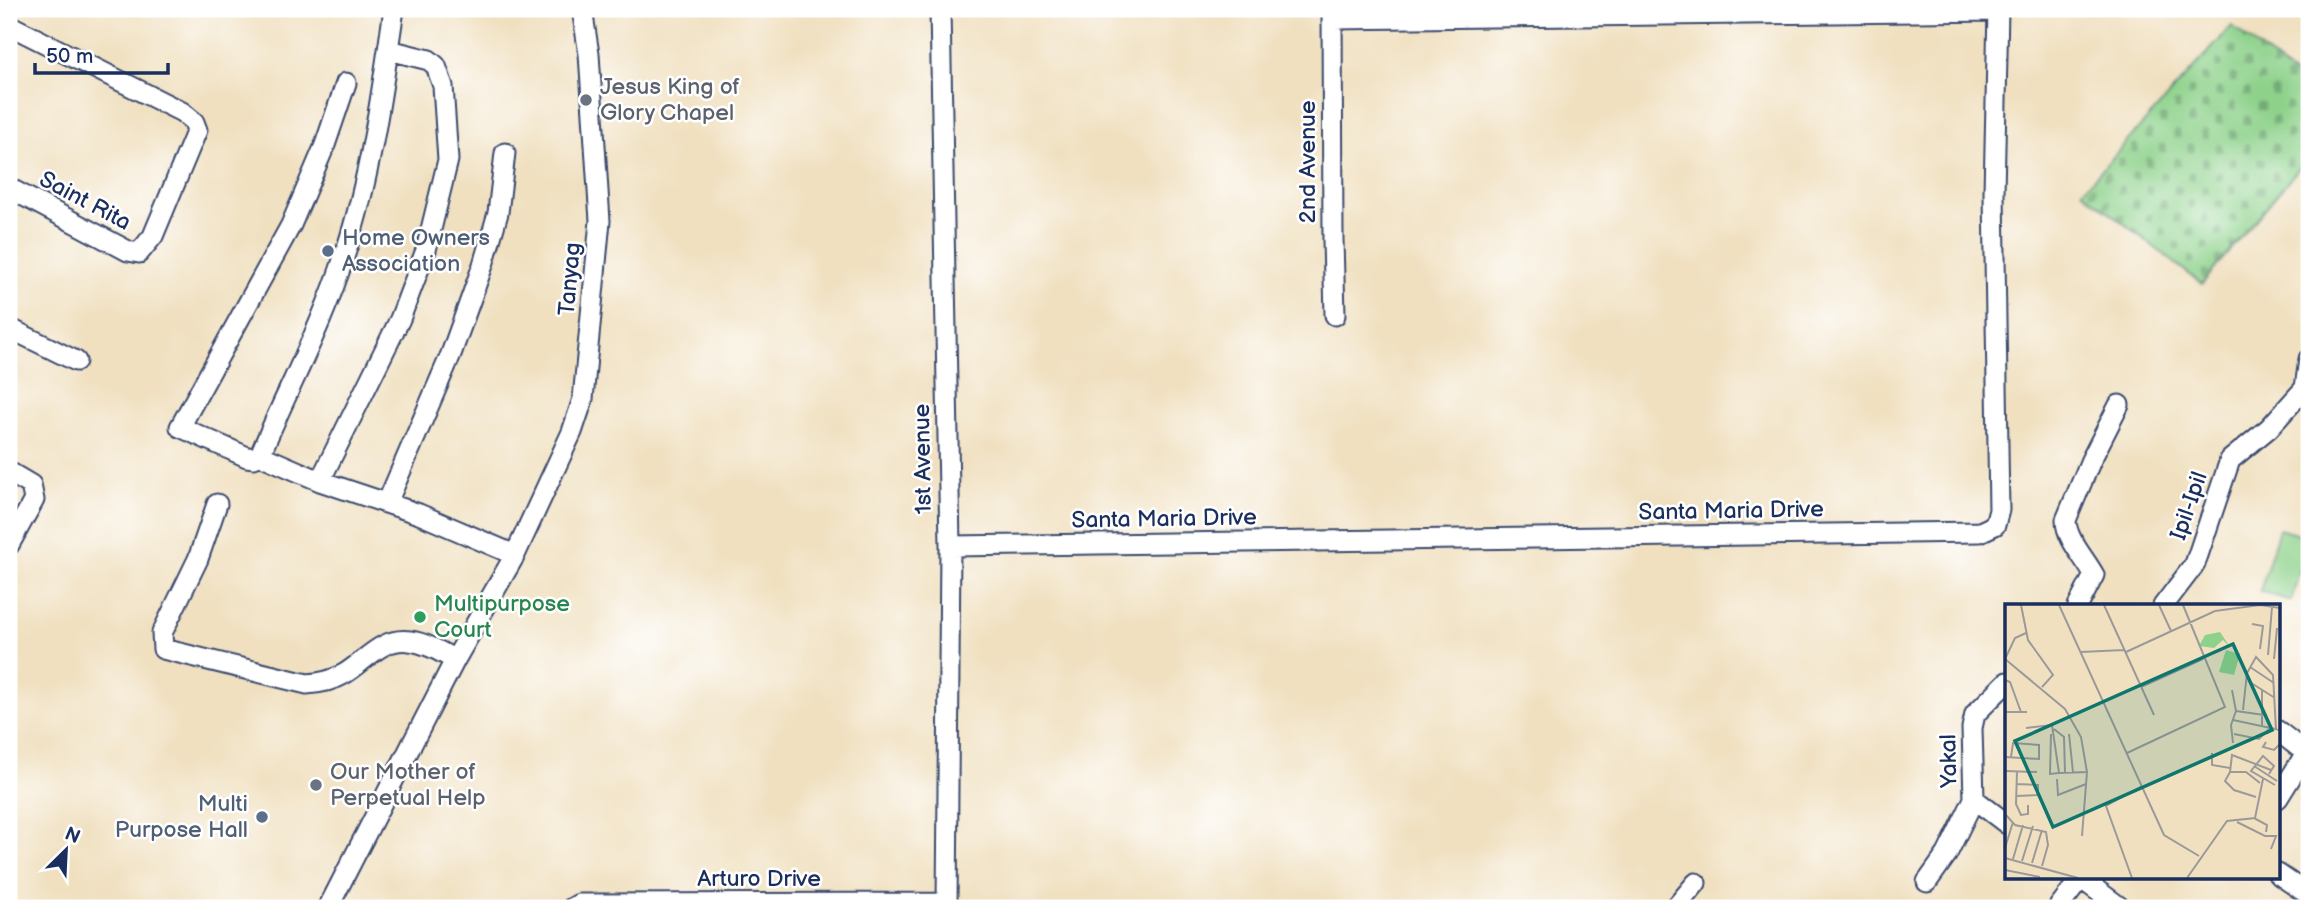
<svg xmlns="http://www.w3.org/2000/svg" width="2318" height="917" font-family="'Balsamiq Sans',sans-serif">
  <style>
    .grass { fill: #8dd18a; stroke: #548074; stroke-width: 2 }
    .cemetery { fill: url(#cemetery-stones); stroke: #548074; stroke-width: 2 }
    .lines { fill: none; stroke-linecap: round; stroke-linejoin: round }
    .minor-casing { stroke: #3b4a6d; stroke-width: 23 }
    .minor { stroke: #fff; stroke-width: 19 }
    .worship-dot { fill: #6b7280; stroke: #fff; stroke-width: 2.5 }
    .service-dot { fill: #5c6f8a; stroke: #fff; stroke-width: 2.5 }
    .leisure-dot { fill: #2e9e5b; stroke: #fff; stroke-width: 2.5 }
    .labels { text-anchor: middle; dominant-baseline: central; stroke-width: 5; stroke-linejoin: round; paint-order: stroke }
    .worship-label { font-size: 23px; fill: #5b616d; stroke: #fff; text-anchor: start }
    .street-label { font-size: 23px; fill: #1b2f5e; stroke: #fff }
    .service-label { font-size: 23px; fill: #4e5e75; stroke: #fff; text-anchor: start }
    .leisure-label { font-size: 23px; fill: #27864d; stroke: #fff; text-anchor: start }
    .inset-road { fill: none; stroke: #9b9999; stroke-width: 2 }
    .view { fill: #0f766e; fill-opacity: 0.15; stroke: #0f766e; stroke-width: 3.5 }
    .inset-edge { fill: none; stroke: #1b2f5e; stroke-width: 3.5 }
  </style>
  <defs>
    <pattern id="cemetery-stones" width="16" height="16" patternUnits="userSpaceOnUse" patternTransform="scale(1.75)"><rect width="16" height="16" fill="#8dd18a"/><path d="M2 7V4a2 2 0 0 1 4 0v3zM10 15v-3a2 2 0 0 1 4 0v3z" fill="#72aa74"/></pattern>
  </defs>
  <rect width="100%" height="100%" fill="#fff"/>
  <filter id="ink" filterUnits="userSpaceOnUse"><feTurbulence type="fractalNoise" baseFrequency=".0143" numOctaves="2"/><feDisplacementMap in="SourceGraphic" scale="14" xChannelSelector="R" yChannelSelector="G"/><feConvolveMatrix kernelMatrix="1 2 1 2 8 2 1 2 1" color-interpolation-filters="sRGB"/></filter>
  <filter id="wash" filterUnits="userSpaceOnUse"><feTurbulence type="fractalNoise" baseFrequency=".00686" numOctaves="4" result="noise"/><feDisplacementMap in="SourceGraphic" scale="28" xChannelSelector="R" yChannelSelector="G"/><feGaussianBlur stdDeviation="1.57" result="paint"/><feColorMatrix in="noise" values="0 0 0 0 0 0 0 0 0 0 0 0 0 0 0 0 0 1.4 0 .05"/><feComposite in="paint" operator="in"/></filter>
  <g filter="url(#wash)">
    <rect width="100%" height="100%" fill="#f0e0c0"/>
    <path class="grass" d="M2279,529L2309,538L2291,601L2260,591Z"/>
    <path class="cemetery" d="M2232,26L2309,87V156L2202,284L2082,191Z"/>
  </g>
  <g filter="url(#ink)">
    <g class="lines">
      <g class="minor-casing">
        <path id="minor" d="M394,9C382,91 371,175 345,254C323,324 288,388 260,455L320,481L419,514L515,555L572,432L583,399L600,221L589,54L582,9
          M940,9L950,546L947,908
          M1332,9L1333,240L1335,315
          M1332,19L1998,11
          M9,25L182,112L194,122L197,130L153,236L139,253L128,251L9,188
          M9,328L76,361
          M260,455L254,458L247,457L180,427L291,225L325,145L346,83
          M9,472L31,485L34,500L9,545
          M320,481L400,319L426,250L448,160L443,86L436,66L429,60L389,50
          M387,503L451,354L483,265L498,213L505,153
          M217,504L198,559L162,633L163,649L307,684C321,683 332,681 344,674C366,661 381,637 410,641C426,643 441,652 455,660
          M950,546L1980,532L1995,525L1999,510L1994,193L1998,9
          M2078,606L2094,575C2085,558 2066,539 2066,520L2091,460L2119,405
          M2163,606L2195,564L2230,460L2269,428L2305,388L2309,359
          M2278,731L2306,753
          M2278,798L2306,753L2309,744
          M1974,799L2007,824
          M2278,874L2309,895
          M2079,877L2121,908
          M1927,882L1947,854L1974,799L1972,728L1975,714L2007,682
          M328,908L455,660L515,555
          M572,908L579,904L947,903
          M1675,908L1696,883
          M2058,908L2081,878"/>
      </g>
      <use href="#minor" class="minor"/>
    </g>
  </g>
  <g class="worship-dot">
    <circle cx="586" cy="100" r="7"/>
    <circle cx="316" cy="785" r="7"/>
  </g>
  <g class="service-dot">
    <circle cx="328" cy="251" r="7"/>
    <circle cx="262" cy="817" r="7"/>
  </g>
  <circle class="leisure-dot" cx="420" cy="617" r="7"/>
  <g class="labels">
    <g class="worship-label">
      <text x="600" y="87">Jesus King of<tspan x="600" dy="26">Glory Chapel</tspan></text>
      <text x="330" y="772">Our Mother of<tspan x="330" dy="26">Perpetual Help</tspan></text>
    </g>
    <g class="street-label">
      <text transform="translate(1308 162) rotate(-90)">2nd Avenue</text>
      <text transform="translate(85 201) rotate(28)">Saint Rita</text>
      <text transform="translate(570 279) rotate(-85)">Tanyag</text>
      <text transform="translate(923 459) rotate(-91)">1st Avenue</text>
      <text transform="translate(2189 506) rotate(-71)">Ipil-Ipil</text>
      <text transform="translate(1731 511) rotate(-1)">Santa Maria Drive</text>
      <text transform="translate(1164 519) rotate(-1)">Santa Maria Drive</text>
      <text transform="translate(1949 761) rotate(-91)">Yakal</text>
      <text x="759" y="879">Arturo Drive</text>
    </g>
    <g class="service-label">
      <text x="342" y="238">Home Owners<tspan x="342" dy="26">Association</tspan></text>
      <text x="248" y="804" text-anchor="end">Multi<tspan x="248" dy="26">Purpose Hall</tspan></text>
    </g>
    <g class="leisure-label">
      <text x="434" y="604">Multipurpose<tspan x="434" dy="26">Court</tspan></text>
    </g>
  </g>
  <g transform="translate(2005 604)">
    <rect width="275" height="275" fill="#f0e0c0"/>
    <path d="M215,28L225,43L218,36L209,44L194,42L200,31ZM221,46L235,50L229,71L214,68Z" fill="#8dd18a"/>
    <path class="inset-road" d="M16,1L23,36L48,71L37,83M54,1L159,231L194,252M99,1L149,111M154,1L166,27M247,20L258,22L255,45M76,48L119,46M121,48L210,7L255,1L275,4M263,51L267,3M0,55L60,105L76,133L82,168L54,169L47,121L21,124M0,55L10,34L21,29M269,55L272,24M245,63L269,79M0,76L5,78L16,108M243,77L270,94M136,83L198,55M227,86L231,107M257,86V123M238,106L242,69L251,53L268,71L271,126M231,107L259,111M0,108H22M228,116L275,126M49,125L59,133L60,169M46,130L45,170L54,169M64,130L68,168M229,130L254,135L265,124M261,138L258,143L269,146L275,140M228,139L226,121L231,107M122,149L220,103L178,1M207,149V161L225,164M0,153L34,155V141L8,139L6,153M249,162L272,177M0,167L32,168M12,167L11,200L16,211L23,210V201M225,168L227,151L266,166M264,170L269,162L258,152L246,167L270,181M52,175L53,191L81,180M11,192L33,191V181L12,180M251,193L229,186L220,177L225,168H241L255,179M0,210L10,221L41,228L43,241L37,262M249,214L262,221L261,228M232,218L260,232H271L266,245M77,232L82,168M0,244L8,218M0,254L73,274M8,255L18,221M17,257L28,222M27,259L37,226M0,266L35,273M127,274L101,202L137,182M182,274L222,217L250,214L258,175"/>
    <path class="view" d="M228,40L267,126L48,223L10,137Z"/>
    <rect width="275" height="275" class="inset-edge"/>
  </g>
  <rect width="2318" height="917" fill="none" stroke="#fff" stroke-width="35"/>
  <g transform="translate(66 850) rotate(24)" stroke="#ffffff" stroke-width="5" paint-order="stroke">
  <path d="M0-5L12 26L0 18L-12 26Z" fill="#1b2f5e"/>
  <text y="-10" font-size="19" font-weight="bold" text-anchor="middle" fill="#1b2f5e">N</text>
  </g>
  <path d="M35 63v10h133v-10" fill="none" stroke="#1b2f5e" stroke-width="3.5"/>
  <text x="46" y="63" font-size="21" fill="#1b2f5e" stroke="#ffffff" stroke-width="5" paint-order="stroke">50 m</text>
</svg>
